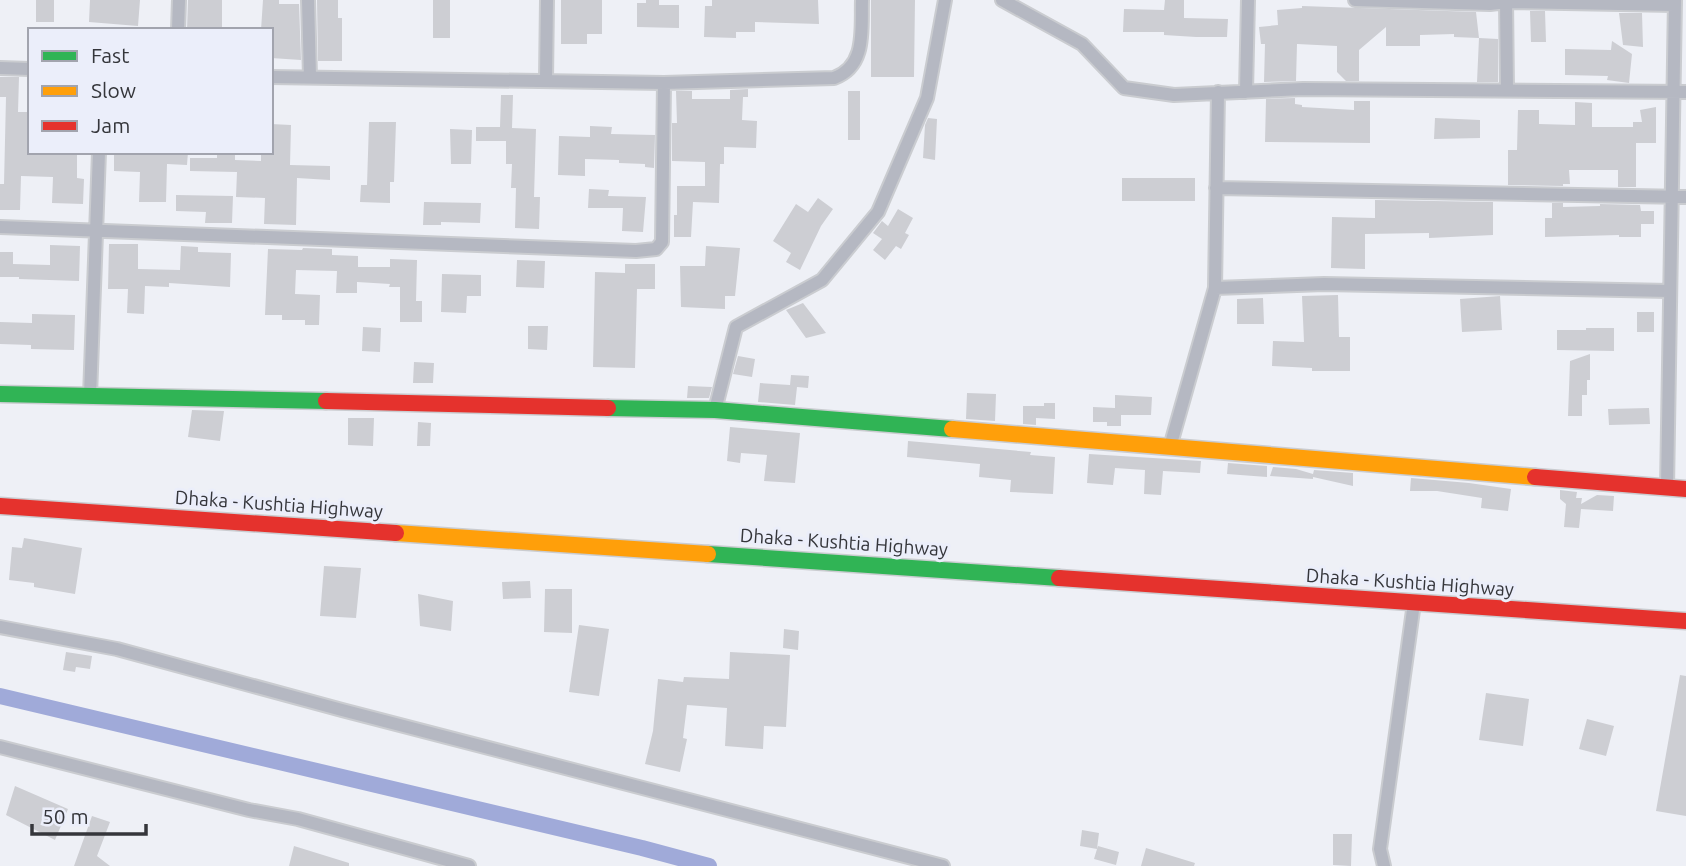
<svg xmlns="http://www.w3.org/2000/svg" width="1686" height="866" font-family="Ubuntu,sans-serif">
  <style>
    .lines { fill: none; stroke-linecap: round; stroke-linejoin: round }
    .canal { stroke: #a0aad9; stroke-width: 16 }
    .building { fill: #cdced3 }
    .street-casing { stroke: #caccd0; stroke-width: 16 }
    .fast-casing { stroke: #caccd0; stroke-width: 19 }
    .slow-casing { stroke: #caccd0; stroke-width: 19 }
    .jam-casing { stroke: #caccd0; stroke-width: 19 }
    .street { stroke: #b5b8c2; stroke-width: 12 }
    .fast { stroke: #30b455; stroke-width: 16 }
    .slow { stroke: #ff9f0a; stroke-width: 16 }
    .jam { stroke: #e5322d; stroke-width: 16 }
    .labels { text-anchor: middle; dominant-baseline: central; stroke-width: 6; stroke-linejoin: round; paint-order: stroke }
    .street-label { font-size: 19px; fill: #35363b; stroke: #ebeefa }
  </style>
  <rect width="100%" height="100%" fill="#eef0f6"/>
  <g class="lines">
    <path class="canal" d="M0,696L642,848L709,866"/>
  </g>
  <path class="building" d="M36,0H54V22H36Z
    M90,0H140L138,26L89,22Z
    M188,0H222V30H187Z
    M263,0H279V4H299L301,60L271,58V30H261Z
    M317,0H338V18H342V61H318Z
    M433,0H450V38H433Z
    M561,0H602V34H587V44H561Z
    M646,0H659V5H679V28L637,27V3H646Z
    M712,0H818L819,24L755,22V32H736V38L704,37L705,6H712Z
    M871,0H915L914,77H871Z
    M1165,0H1184V18L1228,19L1227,37H1196L1164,35V32H1123L1124,9L1164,10Z
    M1302,6L1476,12L1479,38L1454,37V34L1420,35V46H1386V27L1359,50V81H1346L1337,72V46L1297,44L1296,81L1264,82L1265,44H1261L1259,27L1278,25L1277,10L1302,8Z
    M1530,11H1545L1546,42H1531Z
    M1619,13H1642L1643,47L1623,45Z
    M1479,38L1498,39V82H1477Z
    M1612,41L1632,54L1629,83L1607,80L1608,76L1565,75V49L1611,50Z
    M0,77H19L18,112H30V152H77V178L84,179L83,204L52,203L53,177L21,176L20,210H0V184H4L6,97H0Z
    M748,89V97H743L742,120L757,121L756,148L724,147V164H720L719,203L693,202L691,237H674V215H677V186H705V162L672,161V123H677L676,91H692V99H730V90Z
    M848,91H860V140H848Z
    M501,95H513L512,128L536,129L534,197H540L539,229L515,228L516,188H511L512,164H506V141H476V127H500Z
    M1295,98V104L1302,105V107L1354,110V101H1370V143L1265,142L1266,99Z
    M1575,102L1592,103V127H1633V122H1642L1640,110L1656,107V143H1636V187H1618V170H1569L1570,184H1563V186L1508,185V150H1517L1518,110H1539V124L1575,125Z
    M928,118L937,119L935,160L923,158L925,125Z
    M1435,118L1480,120V138L1434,139Z
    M369,122H396L394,182H390V203L360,202L361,185H367Z
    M271,124L291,125L290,165L330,166V180L297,178L296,225L264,224L265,198L236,197L237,172L190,171V158H217V152H235V160L261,161V152H271Z
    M590,126L612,127L611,134L655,135L654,168L645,167V164L619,163V160L585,159V176L558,175L559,136L590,137Z
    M450,129L472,130L471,164H451Z
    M114,152H188L187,165L167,164L166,202H139L140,172L114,171Z
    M1122,178H1195V201H1122Z
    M589,189L609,190L608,196L646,197L643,232L622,231L623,208H588Z
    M176,195L233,196L232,223H205L206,212L176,211Z
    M818,198L833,209L821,226L800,270L786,262L791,253L773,241L796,204L808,212Z
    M1375,200L1493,202V235L1429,238V233L1365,234V269L1331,268L1332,217L1375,218Z
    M424,202L481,203L480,223L441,222V225H423Z
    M1552,203H1563V207L1600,206V204L1640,205L1641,211H1654V224H1641V237H1619V235L1545,237V218H1552Z
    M898,209L913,218L905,233L909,235L901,249L896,246L885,260L873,250L882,239L873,233L882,221L888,226Z
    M109,244H138V269L180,270L181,246L198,247V252L231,253L230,287L169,283V287L145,286L144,314L127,313L128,289H108Z
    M50,245L80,246L79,281L19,279V277H0V252H13V264L50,265Z
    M706,246L740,248L735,296H725V309L681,307L680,266H705Z
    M303,248L332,249V255L358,256V267H390V259L417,260L416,301H422V322H400V287H389L390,284L357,282V293H336L337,271L296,270L295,294L320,295L319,325H305V320H282V315H265L268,249L302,250Z
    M517,260L545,261L544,288L516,287Z
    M625,264H655V289H637L635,368L593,367L595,272L625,273Z
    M442,274L481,275V296H467L466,313L441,312Z
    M1338,295L1339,337H1350V371H1312V368L1272,366L1273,341L1304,342L1302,296Z
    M1500,296L1502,330L1462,332L1460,299Z
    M1263,298L1264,324H1237V299Z
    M803,303L826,333L806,338L786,310Z
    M1637,312H1654V332H1637Z
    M32,314L75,315L74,350L31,349V345L0,344V322L32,323Z
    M528,326H548L547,350L528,349Z
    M363,327L381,328L380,352L362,351Z
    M1586,328H1614V351L1557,350V330H1586Z
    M1590,354V380H1587V395H1582V416H1568L1570,361Z
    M738,356L755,359L752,377L733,374Z
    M414,362L434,363L433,383H413Z
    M791,375L809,376L808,388L797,387L795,405L758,402L760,383L790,385Z
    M688,386L712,387L709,398H687Z
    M967,393L996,394L995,421L966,419Z
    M1115,395L1152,397L1151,415H1121V426H1107V422H1093V407L1115,408Z
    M1044,403H1055V419L1036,418V425L1023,424V406H1044Z
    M1649,408L1650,424L1609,425L1608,409Z
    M192,410L224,411L220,441L188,437Z
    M348,418H374L373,446L348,445Z
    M418,422L431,423L430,446H417Z
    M730,427L800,433L795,483L764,481L767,455L741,453L740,463L727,461Z
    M908,441L1031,452L1030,455L1055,457L1053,494L1010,492L1011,480L979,477L980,464L907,457Z
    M1089,454L1201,461L1200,473L1163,471L1161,495L1144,494L1145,470L1115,468L1113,485L1087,483Z
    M1228,463L1267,466V477L1227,474Z
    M1273,467L1296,469L1313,474L1314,470L1353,473V486L1313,477V479L1270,476Z
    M1411,478L1469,483L1511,489L1508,511L1481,508L1482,498L1437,491H1410Z
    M1560,490L1577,492L1576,498H1582L1581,504L1597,495L1614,496L1613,511L1581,509L1579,528L1564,527L1566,504L1560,499Z
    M24,538L82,548L75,594L34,587V583L9,580L12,547L22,548Z
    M324,566L361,568L356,618L320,616Z
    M530,581L531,598L503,599L502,582Z
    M545,589H572V633L544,632Z
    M418,594L453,601L451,631L420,626Z
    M579,625L609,629L599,696L569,692Z
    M784,629L799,631L798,650L783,648Z
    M66,652L92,656L90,669L76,667L75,672L63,670Z
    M730,652L790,655L786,727L764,726L763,749L725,746L727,708L687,705L683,738L687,739L680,772L645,764L653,731L658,679L683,682L684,677L729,679Z
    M1680,675L1686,676V816L1656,811Z
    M1486,693L1529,699L1523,746L1479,740Z
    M1587,719L1614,726L1606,756L1579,749Z
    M15,786L68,809L55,840L6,815Z
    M92,816L110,822L97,856L110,866H74Z
    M1082,830L1099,833L1097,849L1098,846L1119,852L1116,865L1094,859L1097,849L1080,846Z
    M1333,834H1352L1351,866L1333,865Z
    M294,846L349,863V866H289Z
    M1146,848L1195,863L1194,866H1141Z"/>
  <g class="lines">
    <g class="street-casing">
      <path id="street" d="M308,0L310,77
        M1002,0L1082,44L1124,88L1174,95L1303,89L1686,92
        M1355,0L1490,4L1506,2L1675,5
        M1506,0L1507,90
        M178,30L179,0
        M0,68L30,69
        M271,77L664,83L834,78C867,66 861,29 862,0
        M546,80L547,0
        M1246,92L1248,0
        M1216,188L1686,197
        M0,227L636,251L656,249L662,242L664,83
        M1215,288L1324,284L1669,291
        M90,396L99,152
        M715,410L736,327L822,280L878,212L927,98L945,0
        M1170,447L1215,288L1218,92
        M1667,488L1675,0
        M0,627L117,649L342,710L943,866
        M0,747L249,810L298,819L469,866
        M1384,866L1380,849L1414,603"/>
    </g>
    <g class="fast-casing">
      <path id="fast" d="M0,394L326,401
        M608,408L715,410L952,429
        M708,554L1059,578"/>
    </g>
    <g class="slow-casing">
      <path id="slow" d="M952,429L1535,477
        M396,533L708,554"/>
    </g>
    <g class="jam-casing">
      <path id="jam" d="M326,401L608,408
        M1535,477L1686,489
        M0,506L396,533
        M1059,578L1686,621"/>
    </g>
    <use href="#street" class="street"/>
    <use href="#fast" class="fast"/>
    <use href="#slow" class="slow"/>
    <use href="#jam" class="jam"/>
  </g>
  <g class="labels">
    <g class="street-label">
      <text transform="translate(279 504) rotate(4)">Dhaka - Kushtia Highway</text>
      <text transform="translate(844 542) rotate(4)">Dhaka - Kushtia Highway</text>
      <text transform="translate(1410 582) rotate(4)">Dhaka - Kushtia Highway</text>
    </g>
  </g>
  <rect x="28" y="28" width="245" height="126" fill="#ebeefa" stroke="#a2a4ae" stroke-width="2"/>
  <rect x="42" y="51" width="35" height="10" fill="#30b455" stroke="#a2a4ae" stroke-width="2"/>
  <text x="91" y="63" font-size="21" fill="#35363b">Fast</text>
  <rect x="42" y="86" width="35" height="10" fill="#ff9f0a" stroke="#a2a4ae" stroke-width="2"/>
  <text x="91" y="98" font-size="21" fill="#35363b">Slow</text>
  <rect x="42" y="121" width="35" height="10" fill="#e5322d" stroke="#a2a4ae" stroke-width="2"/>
  <text x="91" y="133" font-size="21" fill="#35363b">Jam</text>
  <path d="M32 824v10h114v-10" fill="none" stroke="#35363b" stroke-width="3.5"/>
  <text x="42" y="824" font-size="21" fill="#35363b" stroke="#ebeefa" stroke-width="5" paint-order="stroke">50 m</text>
</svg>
